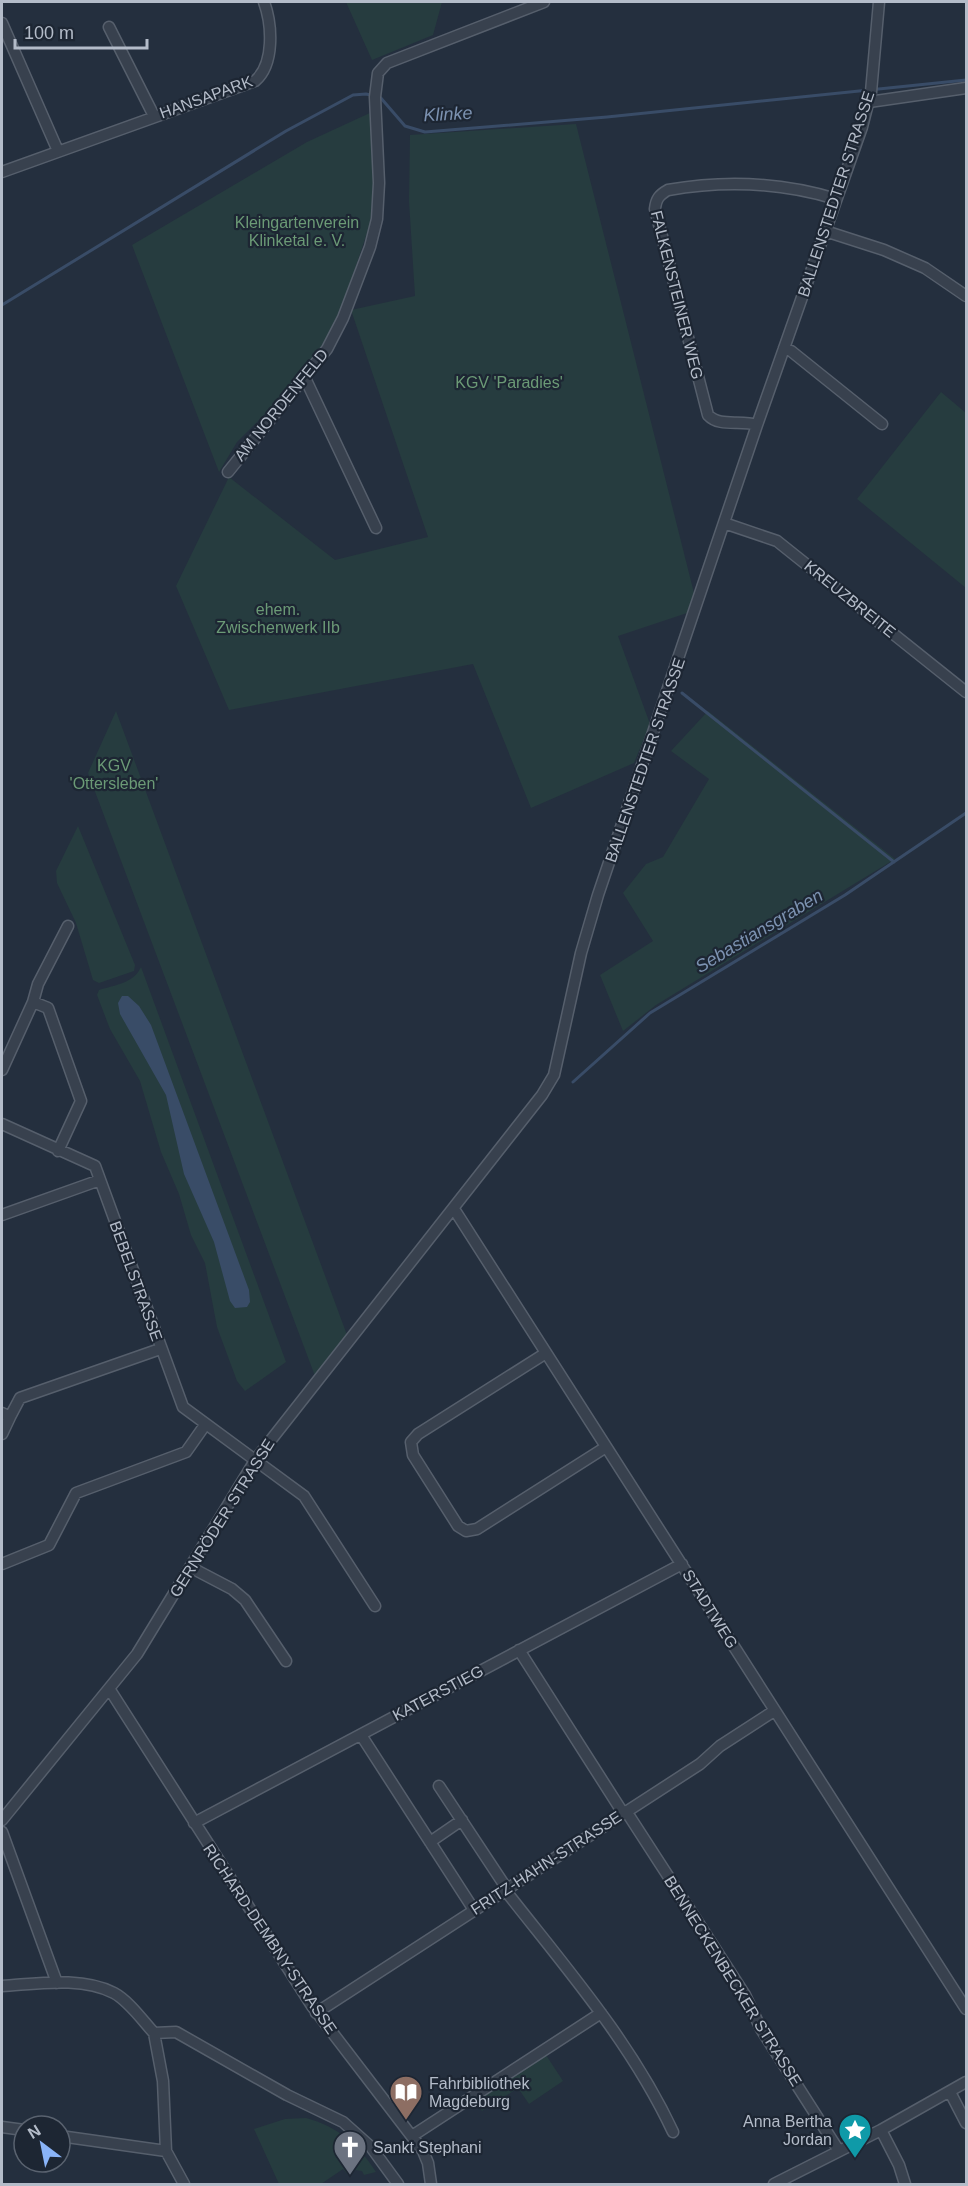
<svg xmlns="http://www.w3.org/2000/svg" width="968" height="2186" font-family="Helvetica,sans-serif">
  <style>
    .green { fill: #263c3f }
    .water { fill: #394c67 }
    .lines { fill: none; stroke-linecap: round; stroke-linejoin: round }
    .stream { stroke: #394c67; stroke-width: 3 }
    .minor-casing { stroke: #565f6c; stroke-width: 13 }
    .minor { stroke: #38414e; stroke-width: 10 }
    .labels { text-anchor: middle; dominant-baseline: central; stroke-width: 4.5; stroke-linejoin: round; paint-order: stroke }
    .street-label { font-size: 16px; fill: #b4bcc9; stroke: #1d2633 }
    .park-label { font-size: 16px; fill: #6b9a76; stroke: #1d2633 }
    .poi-label { font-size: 16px; fill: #b4bcc9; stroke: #1d2633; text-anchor: start }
    .water-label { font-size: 18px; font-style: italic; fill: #7c92b1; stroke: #1d2633 }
  </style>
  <rect width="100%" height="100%" fill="#242f3e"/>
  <path class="green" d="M346,2H442L433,35L372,60Z
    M372,112L375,185L373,215L340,314L322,349L283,396L237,442L219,472L132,245L307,142Z
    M576,124L694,593L697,592L690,612L618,636L650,724L634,763L531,808L473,664L229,710L176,586L229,477L335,560L428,537L351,310L415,296L409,201L410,135Z
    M941,392L966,413V588L857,499Z
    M116,711L347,1335L315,1376L88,773Z
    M708,711L895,859L656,1005L623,1031L600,975L653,941L623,893L646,864L663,857L709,779L671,751Z
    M78,826L135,965L134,971L99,983L93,980L76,923L57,883L56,871Z
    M141,967L286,1362L245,1391L237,1381L217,1327L205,1263L191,1235L179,1194L161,1152L140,1081L110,1029L97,995L99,990C115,985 134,983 141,967Z
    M546,2055L563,2081L529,2104L518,2088L482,2111L476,2101Z
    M306,2118C337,2126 359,2145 376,2172L364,2175L362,2171L356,2170L348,2175L343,2169L321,2184H279L254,2129L285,2119Z"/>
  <path class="water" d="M122,996H128L139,1006L151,1025L249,1290L250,1302L247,1307L235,1308L230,1301L214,1242L184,1174L166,1095L120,1014L118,1003Z"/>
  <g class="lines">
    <path class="stream" d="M2,305L286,131L353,95L366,94L380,97L405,126L425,132L607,117L966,80
      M682,693L894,862
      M573,1082L650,1013L845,895L966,813"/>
    <g class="minor-casing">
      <path id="minor" d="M2,23L58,151
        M109,27L154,116
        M869,102L966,88
        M2,172L255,81C275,64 272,24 264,2
        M825,231L884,250L925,268L966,296
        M784,348L791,351L882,424
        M305,378L376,528
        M757,425C741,419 720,428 708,415L655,209C656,199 659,195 668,190C725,180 780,182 836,199
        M228,472L327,349L343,318L370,247L377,219L379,183L375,97L378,73L387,63L544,2
        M724,523L777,541L966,692
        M33,1002L38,984L68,926
        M2,1070L33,1002L48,1008L81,1101L58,1151
        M2,1124L95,1166L183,1407L304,1496L375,1606
        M454,1209L966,2009
        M2,1215L100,1180
        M546,1353L418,1434L411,1442L413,1455L458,1526L466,1531L477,1529L606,1447
        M2,1413L10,1417L2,1434
        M10,1417L20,1398L160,1349
        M2,1564L49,1545L76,1493L186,1452L205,1425
        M190,1567L232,1589L245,1600L286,1661
        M519,1650L623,1813
        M110,1690L312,2006L423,2151L428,2163L431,2184
        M361,1735L474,1910
        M439,1786L507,1889
        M626,1811L745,1995L761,2029L839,2151
        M2,1820L137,1654L256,1459L542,1095L554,1075L581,953L598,895L757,425L862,127L871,92L879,2
        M194,1823L682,1564
        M2,1832L57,1983
        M430,1842L462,1820
        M505,1890C566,1968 631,2042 673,2132
        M2,1986C36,1984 81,1976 114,1993C129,2001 143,2021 154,2033L176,2032L287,2095L343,2122L371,2147L398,2184
        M316,2013L700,1764L720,1746L774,1711
        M154,2033L163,2081L166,2151
        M950,2092L966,2123
        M2,2127L24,2130
        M881,2130L899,2165L905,2184
        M60,2136L166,2151L184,2184
        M412,2136L601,2013
        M774,2184L881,2130L966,2082"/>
    </g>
    <use href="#minor" class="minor"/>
  </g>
  <defs>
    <g id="library-pin" transform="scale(1.725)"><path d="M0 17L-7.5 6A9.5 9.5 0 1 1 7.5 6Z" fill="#8d6e63" stroke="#1d2633"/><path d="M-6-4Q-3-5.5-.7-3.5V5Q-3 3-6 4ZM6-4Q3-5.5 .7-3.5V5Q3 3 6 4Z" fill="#fff"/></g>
    <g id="sight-pin" transform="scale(1.725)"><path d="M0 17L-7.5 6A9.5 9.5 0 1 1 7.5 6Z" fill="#0f9aa8" stroke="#1d2633"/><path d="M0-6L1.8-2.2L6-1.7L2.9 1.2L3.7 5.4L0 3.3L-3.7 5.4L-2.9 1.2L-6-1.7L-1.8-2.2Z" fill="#fff"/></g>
    <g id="church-pin" transform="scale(1.725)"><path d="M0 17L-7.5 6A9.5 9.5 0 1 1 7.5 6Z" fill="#6b7280" stroke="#1d2633"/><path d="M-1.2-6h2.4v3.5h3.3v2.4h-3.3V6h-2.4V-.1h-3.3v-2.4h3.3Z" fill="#fff"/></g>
  </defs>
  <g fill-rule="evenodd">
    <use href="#library-pin" x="406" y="2092"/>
    <use href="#sight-pin" x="855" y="2130"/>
    <use href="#church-pin" x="350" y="2147"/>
  </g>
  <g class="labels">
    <g class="street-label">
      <text transform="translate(206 97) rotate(-20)">HANSAPARK</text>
      <text transform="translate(836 194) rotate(-72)">BALLENSTEDTER STRASSE</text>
      <text transform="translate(677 295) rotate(76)">FALKENSTEINER WEG</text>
      <text transform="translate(281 405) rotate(-51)">AM NORDENFELD</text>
      <text transform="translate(850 599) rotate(39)">KREUZBREITE</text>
      <text transform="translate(645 760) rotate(-71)">BALLENSTEDTER STRASSE</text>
      <text transform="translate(136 1281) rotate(70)">BEBELSTRASSE</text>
      <text transform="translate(222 1518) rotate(-58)">GERNRÖDER STRASSE</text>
      <text transform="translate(710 1609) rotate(58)">STADTWEG</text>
      <text transform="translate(438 1693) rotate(-28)">KATERSTIEG</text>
      <text transform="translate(546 1863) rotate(-33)">FRITZ-HAHN-STRASSE</text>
      <text transform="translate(270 1939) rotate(56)">RICHARD-DEMBNY-STRASSE</text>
      <text transform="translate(733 1981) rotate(58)">BENNECKENBECKER STRASSE</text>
    </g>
    <g class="park-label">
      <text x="297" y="222">Kleingartenverein<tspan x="297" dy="18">Klinketal e. V.</tspan></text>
      <text x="509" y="382">KGV 'Paradies'</text>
      <text x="278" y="609">ehem.<tspan x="278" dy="18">Zwischenwerk IIb</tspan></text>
      <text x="114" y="765">KGV<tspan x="114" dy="18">'Ottersleben'</tspan></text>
    </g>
    <g class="poi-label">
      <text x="429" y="2083">Fahrbibliothek<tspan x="429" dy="18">Magdeburg</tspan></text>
      <text x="832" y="2121" text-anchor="end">Anna Bertha<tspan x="832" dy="18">Jordan</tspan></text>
      <text x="373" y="2147">Sankt Stephani</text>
    </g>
    <g class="water-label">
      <text transform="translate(448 114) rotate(-3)">Klinke</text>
      <text transform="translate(759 931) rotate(-31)">Sebastiansgraben</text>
    </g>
  </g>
  <rect width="968" height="2186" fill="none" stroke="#b4bcc9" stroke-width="6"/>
  <g transform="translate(42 2144) rotate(328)"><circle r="28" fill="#1d2633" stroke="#59626f" stroke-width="1.5"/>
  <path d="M0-4.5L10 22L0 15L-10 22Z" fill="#8ab4f8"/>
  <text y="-9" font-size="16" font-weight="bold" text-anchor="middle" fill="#b4bcc9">N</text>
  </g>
  <path d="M15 39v9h132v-9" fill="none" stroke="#b4bcc9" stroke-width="3"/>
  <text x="24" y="39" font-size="18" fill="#b4bcc9" stroke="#1d2633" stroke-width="4.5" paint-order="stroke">100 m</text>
</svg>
